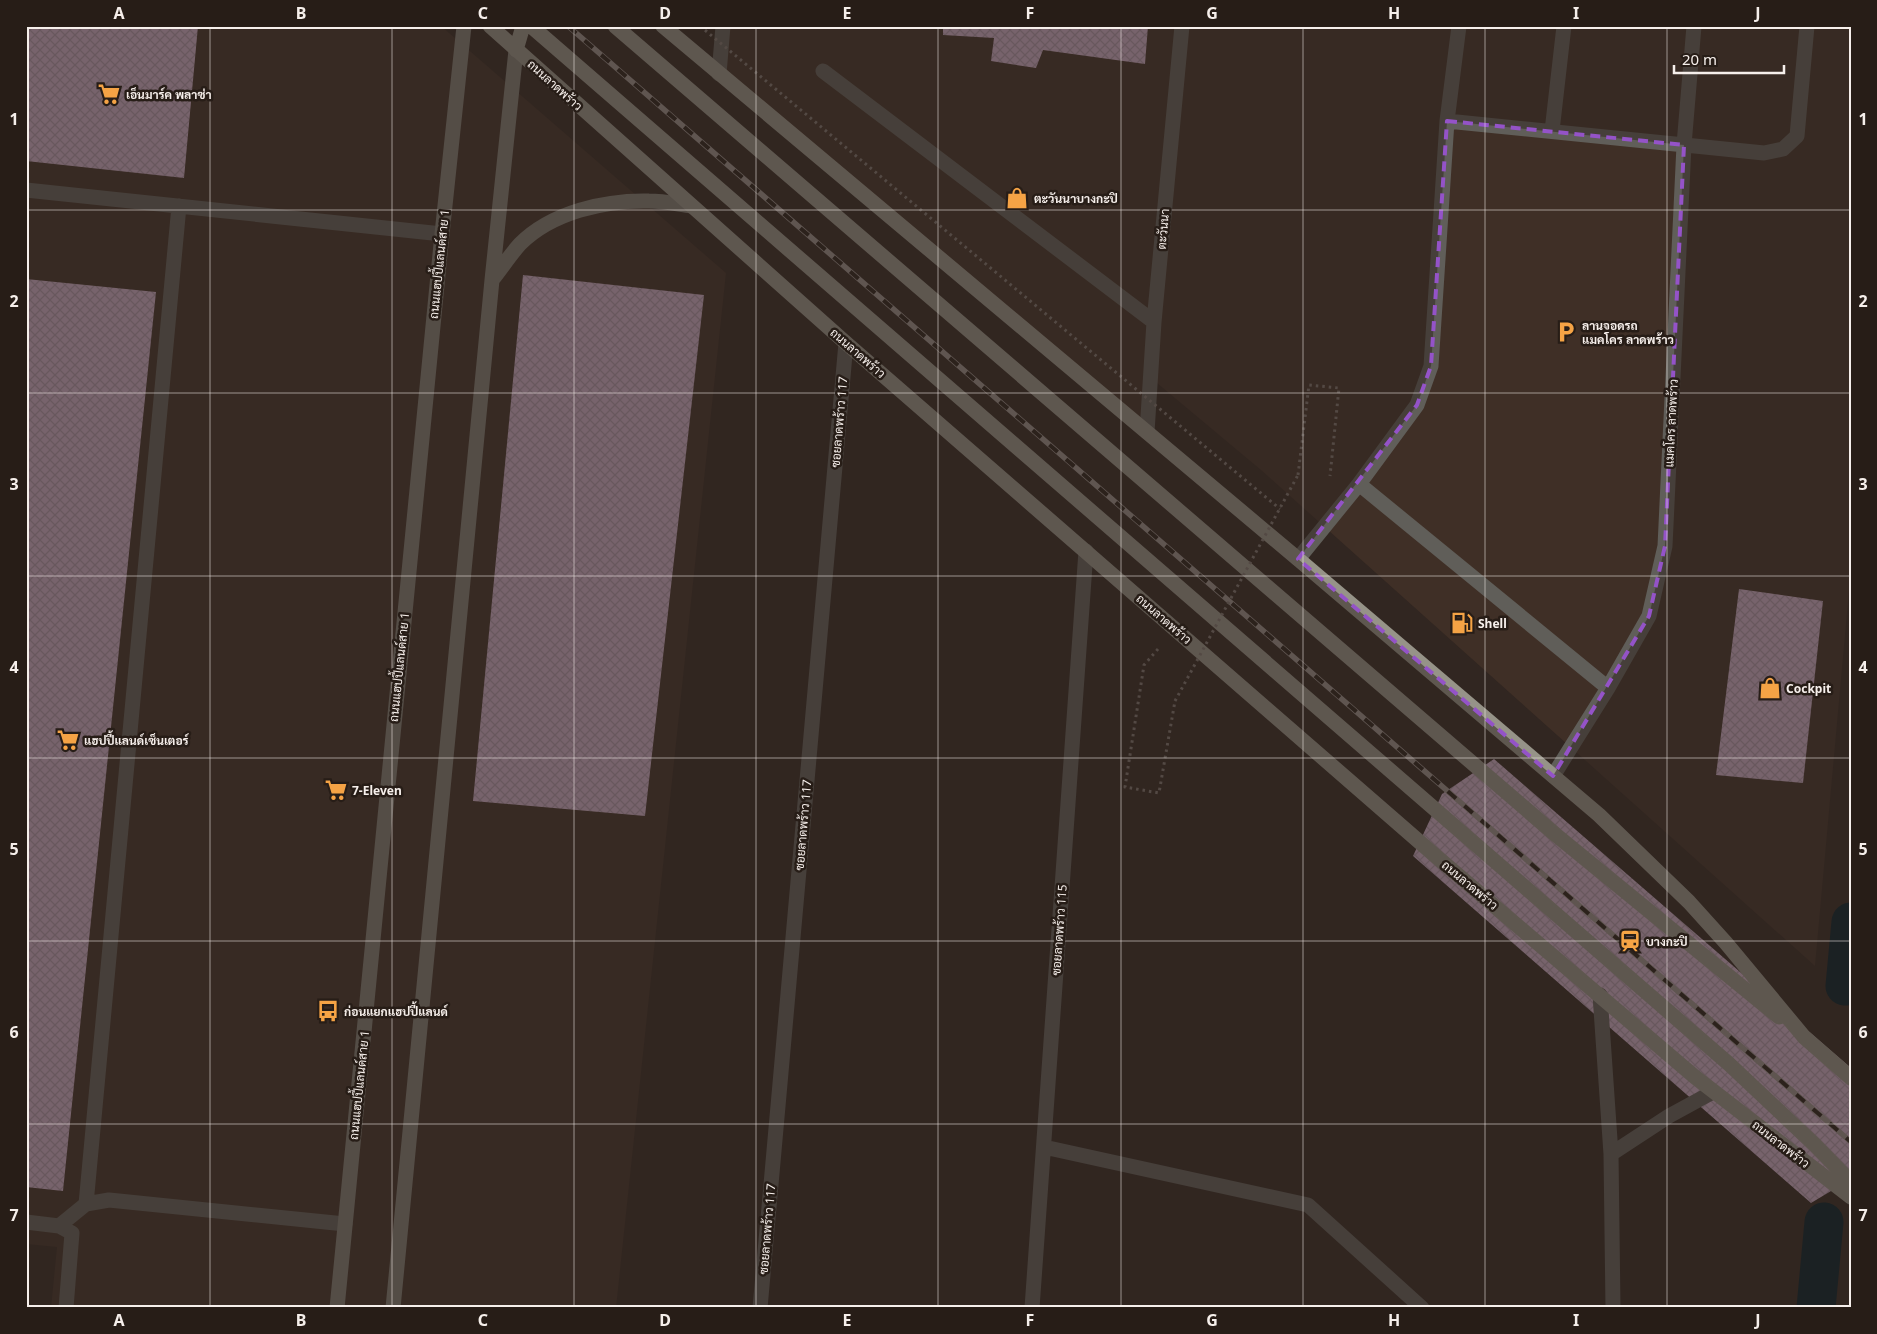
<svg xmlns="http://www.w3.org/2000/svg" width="1877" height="1334" font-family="'Noto Sans',Sarabun,sans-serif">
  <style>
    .built { fill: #3f2f26 }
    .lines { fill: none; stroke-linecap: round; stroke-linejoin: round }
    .canal { stroke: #001c26; stroke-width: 39 }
    .building { fill: url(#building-cross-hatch) }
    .path { stroke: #7d746f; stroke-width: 3; stroke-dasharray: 2.5 4; stroke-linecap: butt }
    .lane { stroke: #605e59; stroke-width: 15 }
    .street { stroke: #605e59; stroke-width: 15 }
    .secondary { stroke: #7e7c74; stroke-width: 15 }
    .primary { stroke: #969388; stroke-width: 15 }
    .rail-casing { stroke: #988f8b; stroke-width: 5.5 }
    .rail { stroke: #271d17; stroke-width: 4; stroke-dasharray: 11; stroke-linecap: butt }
    .path-bridge { stroke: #7d746f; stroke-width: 3; stroke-dasharray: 2.5 4; stroke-linecap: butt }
    .marked { fill: none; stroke: #9453c8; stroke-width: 4; stroke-dasharray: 10 6; stroke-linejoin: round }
    .grid { fill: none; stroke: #f6efeb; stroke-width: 1; stroke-opacity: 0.55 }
    .labels { text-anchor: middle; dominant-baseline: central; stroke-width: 5; stroke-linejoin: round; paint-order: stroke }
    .street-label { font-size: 12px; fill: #f6efeb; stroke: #271d17 }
    .poi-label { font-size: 12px; font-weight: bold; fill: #f6efeb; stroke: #271d17; text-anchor: start }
    .neatline { fill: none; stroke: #f6efeb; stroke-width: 2 }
    .grid-label { font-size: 16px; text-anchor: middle; font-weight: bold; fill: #f6efeb }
  </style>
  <defs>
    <pattern id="building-cross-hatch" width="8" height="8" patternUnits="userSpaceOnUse" patternTransform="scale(1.25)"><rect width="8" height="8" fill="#cdaec8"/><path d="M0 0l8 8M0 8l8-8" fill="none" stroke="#ac94a8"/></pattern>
  </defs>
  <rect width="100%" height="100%" fill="#312621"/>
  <path class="built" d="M26,26H441L726,273L616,1308H51L57,1247L26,1244Z
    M724,26H1851V569L1815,966L1261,470L1151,378L1147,432L720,74Z"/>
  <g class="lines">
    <path class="canal" d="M1845,986L1851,922
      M1816,1308L1824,1222"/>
  </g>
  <path class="building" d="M26,26H198L184,178L26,161Z
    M943,26H1148L1145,64L1043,50L1036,68L991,61L994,38L943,35Z
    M523,275L704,295L645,816L473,801Z
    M26,279L156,292L63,1191L26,1187Z
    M1739,589L1823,601L1803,783L1716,775Z
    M1494,759L1851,1068V1179L1811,1203L1413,856L1442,794Z"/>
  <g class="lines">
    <path class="path" d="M1298,475L1309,385L1339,388L1330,476
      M1158,649L1144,665L1125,787L1159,793L1175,701"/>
    <path class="lane" d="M823,71L1154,322
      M719,74L723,26
      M1147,432L1154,322L1182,26"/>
    <path class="street" d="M1447,121L1764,153L1783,149L1797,136L1807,26
      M1552,131L1564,26
      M26,190L442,234
      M1359,484L1608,688
      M1298,559L1359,484L1417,405L1431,366L1447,121L1459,26
      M1553,776L1608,688L1649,616L1665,546L1684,145L1694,26
      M1600,995L1611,1154L1613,1308
      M1044,1147L1308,1205L1422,1308
      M1611,1154L1669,1116L1713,1092
      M86,1204L179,206
      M26,1222L59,1226L72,1233L66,1308
      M59,1226L86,1204L109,1200L345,1224
      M760,1308L846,343
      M1032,1308L1086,551"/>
    <path class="secondary" d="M492,280C501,269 510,255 520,244C552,212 605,200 649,201C663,201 677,204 691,206
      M337,1308L442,234L464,26
      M393,1308L492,280L516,50"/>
    <path class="primary" d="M490,26L846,343L1438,858L1695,1077L1851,1197
      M531,26L1729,1064L1815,1145L1851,1182
      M615,26L1556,835L1779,1017
      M663,26L1298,559L1599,815L1689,902L1726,943L1804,1037L1851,1078
      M516,50L523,26"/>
    <g class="rail-casing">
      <path id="rail" d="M568,26L1851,1142"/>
    </g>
    <use href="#rail" class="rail"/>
    <path class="path-bridge" d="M700,26L1280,509
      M1175,701L1298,475"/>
  </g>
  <path d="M0 0H1877V1334H0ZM1447,121L1684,145L1665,546L1649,616L1553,776L1298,559L1417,405L1431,366Z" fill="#312621" fill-opacity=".55" fill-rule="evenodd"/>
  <path class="marked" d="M1447,121L1684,145L1665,546L1649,616L1553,776L1298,559L1417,405L1431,366Z"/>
  <path class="grid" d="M210,26V1308M392,26V1308M574,26V1308M756,26V1308M938,26V1308M1121,26V1308M1303,26V1308M1485,26V1308M1667,26V1308M26,210H1851M26,393H1851M26,576H1851M26,758H1851M26,941H1851M26,1124H1851"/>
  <defs>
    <g id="supermarket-bare" transform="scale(1.725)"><path d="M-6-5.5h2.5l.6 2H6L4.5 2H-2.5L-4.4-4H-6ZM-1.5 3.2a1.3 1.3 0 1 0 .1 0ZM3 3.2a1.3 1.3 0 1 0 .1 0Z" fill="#f5a345" stroke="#271d17" stroke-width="2.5" paint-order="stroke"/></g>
    <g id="shop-bare" transform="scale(1.725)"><path d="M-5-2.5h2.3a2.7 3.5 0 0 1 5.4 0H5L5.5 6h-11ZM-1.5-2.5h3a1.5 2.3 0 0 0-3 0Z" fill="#f5a345" stroke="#271d17" stroke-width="2.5" paint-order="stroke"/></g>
    <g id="parking-bare" transform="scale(1.725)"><path d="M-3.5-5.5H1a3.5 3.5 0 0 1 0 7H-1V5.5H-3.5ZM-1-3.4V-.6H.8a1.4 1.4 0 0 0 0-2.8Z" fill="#f5a345" stroke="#271d17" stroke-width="2.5" paint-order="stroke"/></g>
    <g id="fuel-bare" transform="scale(1.725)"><path d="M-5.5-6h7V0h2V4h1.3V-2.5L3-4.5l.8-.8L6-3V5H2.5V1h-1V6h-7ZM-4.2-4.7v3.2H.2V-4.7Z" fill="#f5a345" stroke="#271d17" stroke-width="2.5" paint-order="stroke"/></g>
    <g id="station-bare" transform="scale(1.725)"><path d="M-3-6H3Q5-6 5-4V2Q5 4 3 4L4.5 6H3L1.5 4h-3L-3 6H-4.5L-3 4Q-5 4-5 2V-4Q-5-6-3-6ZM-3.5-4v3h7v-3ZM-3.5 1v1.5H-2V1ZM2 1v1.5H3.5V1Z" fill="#f5a345" stroke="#271d17" stroke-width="2.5" paint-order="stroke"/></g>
    <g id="bus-bare" transform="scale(1.725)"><path d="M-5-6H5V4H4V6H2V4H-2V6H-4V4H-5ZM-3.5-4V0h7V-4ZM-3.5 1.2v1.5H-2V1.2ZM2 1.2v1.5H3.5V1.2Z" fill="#f5a345" stroke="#271d17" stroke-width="2.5" paint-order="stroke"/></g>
  </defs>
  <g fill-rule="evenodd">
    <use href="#supermarket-bare" x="109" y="94"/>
    <use href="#shop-bare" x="1017" y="198"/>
    <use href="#parking-bare" x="1566" y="332"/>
    <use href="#fuel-bare" x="1462" y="623"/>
    <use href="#shop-bare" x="1770" y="688"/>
    <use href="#supermarket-bare" x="68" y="740"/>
    <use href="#supermarket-bare" x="336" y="790"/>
    <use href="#station-bare" x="1630" y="941"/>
    <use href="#bus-bare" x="328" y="1011"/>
  </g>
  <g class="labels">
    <g class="street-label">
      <text transform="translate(555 85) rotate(42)">ถนนลาดพร้าว</text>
      <text transform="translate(1163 229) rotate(-85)">ตะวันนา</text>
      <text transform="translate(439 264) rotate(-84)">ถนนแฮปปี้แลนด์สาย 1</text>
      <text transform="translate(858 353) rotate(41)">ถนนลาดพร้าว</text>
      <text transform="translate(839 422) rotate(-85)">ซอยลาดพร้าว 117</text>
      <text transform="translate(1671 423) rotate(-87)">แมคโคร ลาดพร้าว</text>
      <text transform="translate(1164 619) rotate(41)">ถนนลาดพร้าว</text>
      <text transform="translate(399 667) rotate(-84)">ถนนแฮปปี้แลนด์สาย 1</text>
      <text transform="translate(803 825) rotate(-85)">ซอยลาดพร้าว 117</text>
      <text transform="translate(1470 885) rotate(40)">ถนนลาดพร้าว</text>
      <text transform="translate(1059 930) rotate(-86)">ซอยลาดพร้าว 115</text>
      <text transform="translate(359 1085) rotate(-84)">ถนนแฮปปี้แลนด์สาย 1</text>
      <text transform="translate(1781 1144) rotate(38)">ถนนลาดพร้าว</text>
      <text transform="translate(767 1229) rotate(-85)">ซอยลาดพร้าว 117</text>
    </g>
    <g class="poi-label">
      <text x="126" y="94">เอ็นมาร์ค พลาซ่า</text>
      <text x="1034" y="198">ตะวันนาบางกะปิ</text>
      <text x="1582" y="325">ลานจอดรถ<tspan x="1582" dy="14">แมคโคร ลาดพร้าว</tspan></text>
      <text x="1478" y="623">Shell</text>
      <text x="1786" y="688">Cockpit</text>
      <text x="84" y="740">แฮปปี้แลนด์เซ็นเตอร์</text>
      <text x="352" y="790">7-Eleven</text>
      <text x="1646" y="941">บางกะปิ</text>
      <text x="344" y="1011">ก่อนแยกแฮปปี้แลนด์</text>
    </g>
  </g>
  <rect width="1877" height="1334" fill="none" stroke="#271d17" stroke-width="55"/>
  <path d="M1674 65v8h110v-8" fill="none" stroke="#f6efeb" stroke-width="2.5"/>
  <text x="1682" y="65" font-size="15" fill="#f6efeb" stroke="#271d17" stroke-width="4" paint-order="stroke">20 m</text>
  <rect x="28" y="28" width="1822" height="1278" class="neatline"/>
  <g class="grid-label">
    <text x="119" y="19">A</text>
    <text x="301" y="19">B</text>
    <text x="483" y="19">C</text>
    <text x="665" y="19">D</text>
    <text x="847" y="19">E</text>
    <text x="1030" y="19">F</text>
    <text x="1212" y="19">G</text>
    <text x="1394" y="19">H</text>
    <text x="1576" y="19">I</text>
    <text x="1758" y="19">J</text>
    <text x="14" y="125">1</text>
    <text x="1863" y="125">1</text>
    <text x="14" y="307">2</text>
    <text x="1863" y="307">2</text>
    <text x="14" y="490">3</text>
    <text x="1863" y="490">3</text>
    <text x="14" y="673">4</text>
    <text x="1863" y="673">4</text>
    <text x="14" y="855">5</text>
    <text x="1863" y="855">5</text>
    <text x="14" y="1038">6</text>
    <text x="1863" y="1038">6</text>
    <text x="14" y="1221">7</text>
    <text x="1863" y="1221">7</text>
    <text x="119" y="1326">A</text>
    <text x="301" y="1326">B</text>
    <text x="483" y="1326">C</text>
    <text x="665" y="1326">D</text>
    <text x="847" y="1326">E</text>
    <text x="1030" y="1326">F</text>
    <text x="1212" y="1326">G</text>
    <text x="1394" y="1326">H</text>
    <text x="1576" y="1326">I</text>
    <text x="1758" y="1326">J</text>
  </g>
</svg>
